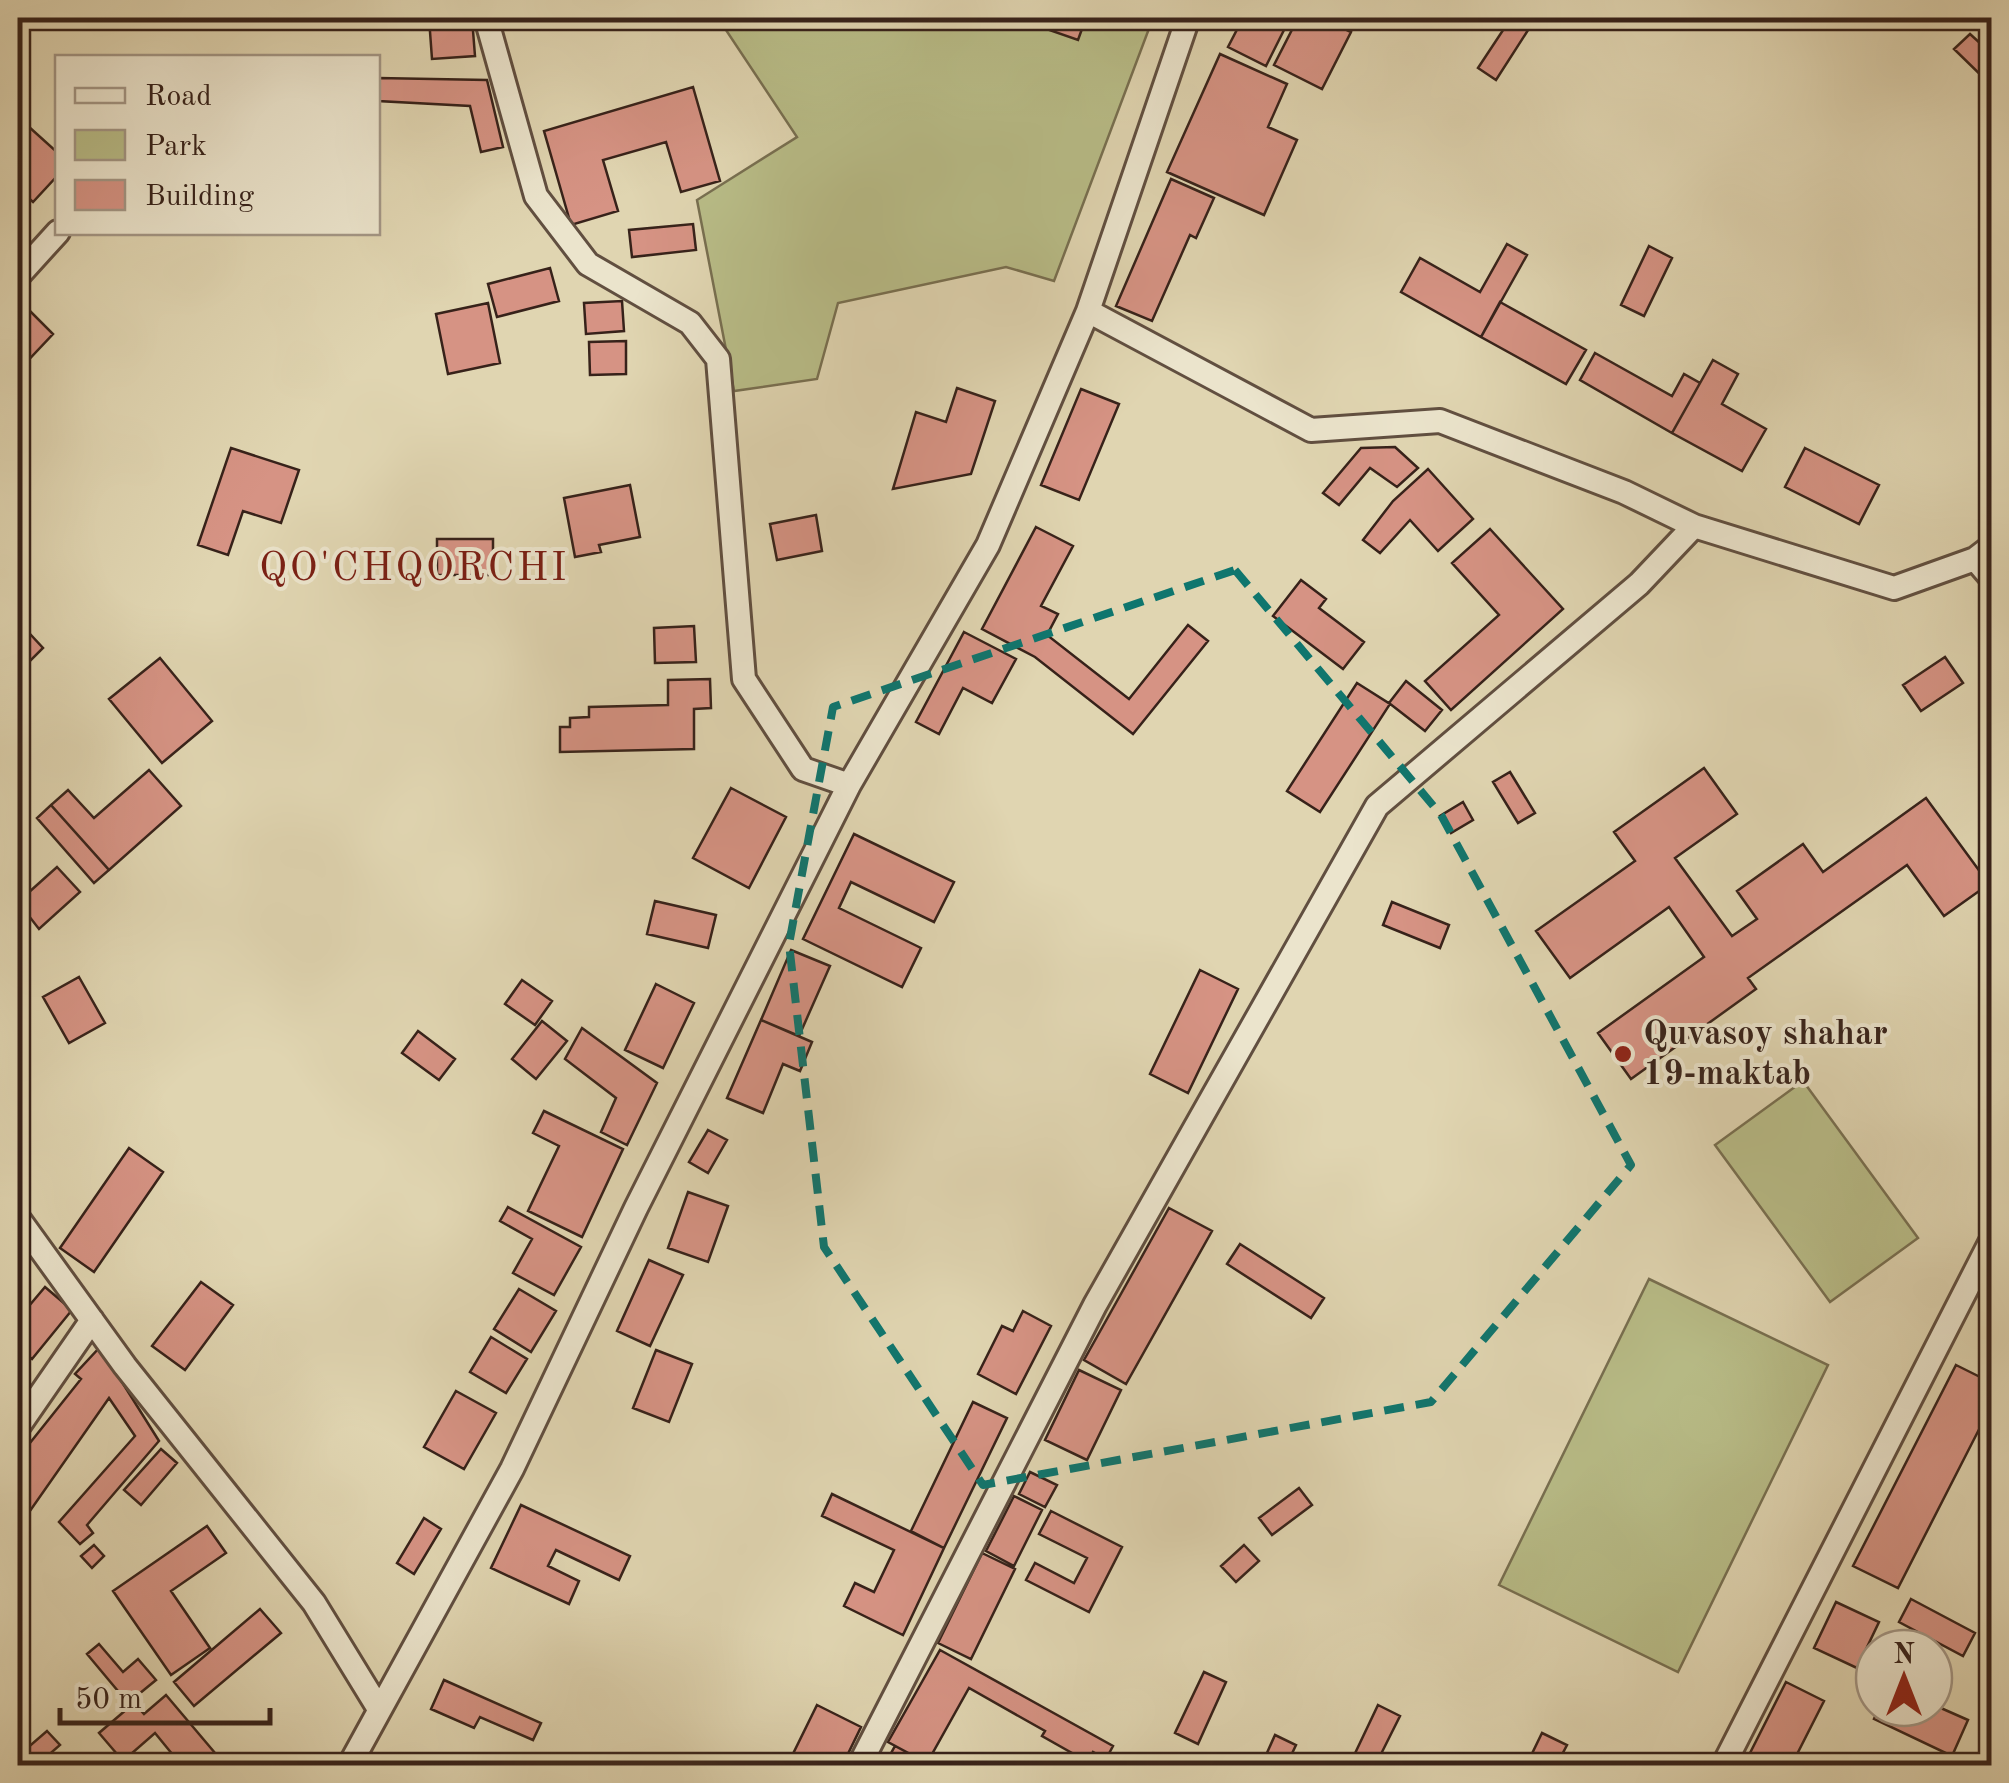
<svg xmlns="http://www.w3.org/2000/svg" width="2009" height="1783" font-family="'Old Standard TT',serif">
  <style>
    .green { fill: #b8bc87; stroke: #786f50; stroke-width: 2.5 }
    .building { fill: #d69384; stroke: #37221a; stroke-width: 2.5 }
    .lines { fill: none; stroke-linecap: round; stroke-linejoin: round }
    .street-casing { stroke: #614f40; stroke-width: 28 }
    .street { stroke: #ebe4cc; stroke-width: 22 }
    .marked { fill: none; stroke: #0f766e; stroke-width: 8; stroke-dasharray: 20 12; stroke-linejoin: round }
    .poi-dot { fill: #8f2418; stroke: #ebe4cc; stroke-width: 4 }
    .labels { text-anchor: middle; dominant-baseline: central; stroke-width: 8; stroke-linejoin: round; paint-order: stroke }
    .poi-label { font-size: 35px; font-weight: bold; fill: #37221a; stroke: #ebe4cc; text-anchor: start }
    .quarter-label { font-size: 40px; letter-spacing: 2.5px; fill: #7a1f14; stroke: #ebe4cc }
  </style>
  <rect width="100%" height="100%" fill="#e0d5b1"/>
  <filter id="stains"><feTurbulence type="fractalNoise" baseFrequency=".002" numOctaves="4"/><feColorMatrix values="0 0 0 0 .2 0 0 0 0 .09 0 0 0 0 .02 0 0 0 .5 -.17"/></filter>
  <radialGradient id="worn" r=".72"><stop offset=".6" stop-color="#630" stop-opacity="0"/><stop offset="1" stop-color="#630" stop-opacity=".3"/></radialGradient>
  <path class="green" d="M718,18H1153L1054,281L1006,267L838,303L817,379L734,391L697,200L797,137Z
    M1803,1081L1918,1238L1830,1302L1715,1145Z
    M1649,1279L1828,1365L1678,1672L1499,1585Z"/>
  <path class="building" d="M429,18H472L475,56L432,59Z
    M1015,18H1086L1078,40Z
    M1243,18H1290L1266,66L1228,47Z
    M1298,18H1322L1351,32L1322,89L1274,65Z
    M1511,18L1530,27L1496,80L1478,68Z
    M1970,34L1992,54V86L1954,49Z
    M1220,54L1287,84L1268,127L1297,140L1264,215L1167,172Z
    M378,78L487,80L503,147L481,152L470,106L378,101Z
    M693,87L720,181L681,192L666,142L603,160L618,211L571,225L544,131Z
    M18,117L58,153V175L33,202L18,189Z
    M1171,179L1214,198L1196,238L1190,235L1152,321L1116,306Z
    M693,224L696,250L632,257L629,230Z
    M1507,244L1527,255L1481,337L1401,292L1420,258L1480,292Z
    M1649,246L1672,258L1644,316L1621,305Z
    M550,268L559,301L497,317L488,284Z
    M19,300L53,334L18,371V302Z
    M622,301L624,331L586,334L584,303Z
    M1500,302L1586,350L1566,384L1481,337Z
    M488,303L500,363L448,374L436,314Z
    M626,341V374L590,375L589,342Z
    M1595,353L1672,396L1684,374L1700,383L1672,433L1580,380Z
    M1713,360L1738,374L1722,404L1766,429L1742,471L1672,433Z
    M957,388L995,401L971,474L893,489L916,412L946,422Z
    M1081,389L1119,404L1079,500L1041,485Z
    M1395,447L1418,468L1397,487L1370,468L1339,505L1323,493L1361,448Z
    M231,448L299,470L281,523L243,511L228,555L198,545Z
    M1805,448L1879,485L1859,524L1785,487Z
    M1428,469L1473,519L1438,551L1410,520L1380,553L1363,540L1393,501Z
    M630,485L640,537L599,545L601,552L575,557L564,498Z
    M816,515L822,551L777,560L770,524Z
    M1036,527L1073,546L1041,606L1058,614L1047,635L1129,699L1188,625L1208,641L1133,734L1035,657L982,629Z
    M1490,529L1563,609L1451,710L1425,681L1499,615L1452,563Z
    M437,539H493V575H437Z
    M1301,580L1326,599L1319,608L1364,642L1343,669L1273,616Z
    M18,621L43,648L28,663L18,652Z
    M694,626L696,662L655,663L654,628Z
    M964,632L1016,659L992,703L963,688L939,734L916,722Z
    M1945,657L1963,683L1921,711L1903,685Z
    M160,658L212,721L162,763L109,699Z
    M710,679L711,708L694,709V749L560,752V727H570V718L589,717V707L668,705V680Z
    M1406,681L1442,710L1425,731L1389,703Z
    M1357,683L1390,704L1320,812L1287,791Z
    M1704,768L1737,814L1675,858L1732,936L1757,919L1737,891L1803,844L1823,872L1926,798L1989,884L1944,916L1907,865L1748,978L1756,989L1631,1079L1598,1033L1704,957L1669,907L1570,978L1536,931L1635,861L1614,832Z
    M149,770L181,806L109,870L51,805L68,790L94,818Z
    M1510,772L1535,813L1518,823L1493,782Z
    M731,788L786,817L749,888L693,858Z
    M1463,802L1473,820L1451,833L1440,816Z
    M51,805L109,870L94,883L37,818Z
    M854,834L954,882L934,922L851,882L839,908L921,948L902,987L803,939Z
    M57,867L80,892L39,929L18,902Z
    M655,901L716,915L708,948L647,934Z
    M1392,902L1449,925L1440,948L1383,925Z
    M791,950L830,966L799,1036L761,1020Z
    M1200,970L1238,989L1188,1093L1150,1074Z
    M79,977L105,1023L69,1043L43,997Z
    M522,980L552,1001L535,1025L505,1004Z
    M656,984L694,1003L663,1068L625,1050Z
    M761,1020L812,1042L800,1071L783,1064L763,1113L727,1098Z
    M542,1021L567,1041L536,1079L512,1059Z
    M582,1028L657,1083L627,1145L601,1132L616,1098L565,1059Z
    M418,1031L455,1059L439,1080L402,1053Z
    M544,1111L623,1149L582,1237L528,1211L559,1146L533,1133Z
    M708,1130L727,1140L708,1173L689,1162Z
    M129,1148L163,1172L94,1272L60,1248Z
    M688,1192L728,1206L708,1262L668,1248Z
    M508,1207L581,1247L554,1295L513,1273L532,1239L500,1221Z
    M1169,1208L1212,1231L1126,1384L1084,1360Z
    M1240,1244L1324,1298L1311,1318L1227,1264Z
    M649,1260L683,1275L650,1346L617,1331Z
    M201,1282L233,1305L185,1370L152,1346Z
    M45,1287L72,1310L32,1359L18,1348V1319Z
    M519,1289L556,1311L531,1352L494,1329Z
    M1023,1311L1051,1326L1016,1394L978,1374L1002,1326L1013,1331Z
    M491,1337L527,1359L506,1393L470,1372Z
    M100,1347L159,1441L87,1525L93,1533L80,1544L59,1522L135,1436L109,1398L18,1528V1458L81,1379L75,1374Z
    M656,1350L692,1364L669,1422L633,1408Z
    M1956,1365L1992,1383V1404L1898,1588L1853,1566Z
    M1079,1370L1121,1390L1087,1460L1045,1440Z
    M456,1391L496,1413L464,1469L424,1447Z
    M973,1402L1007,1418L944,1548L911,1531Z
    M161,1449L177,1463L141,1505L124,1490Z
    M1030,1472L1057,1485L1045,1507L1019,1494Z
    M1299,1488L1312,1505L1272,1535L1259,1518Z
    M832,1494L944,1548L903,1635L844,1606L855,1583L874,1592L894,1550L822,1516Z
    M1014,1496L1042,1510L1014,1566L986,1551Z
    M521,1505L630,1556L619,1580L556,1550L548,1566L579,1581L569,1604L491,1568Z
    M1051,1511L1122,1547L1089,1612L1026,1580L1035,1563L1074,1583L1087,1558L1039,1534Z
    M424,1518L441,1529L414,1574L397,1563Z
    M207,1526L226,1553L171,1591L210,1648L171,1675L113,1591Z
    M94,1545L104,1556L92,1568L81,1556Z
    M1244,1545L1259,1561L1236,1582L1221,1566Z
    M982,1553L1015,1569L971,1659L938,1643Z
    M1911,1599L1975,1633L1963,1656L1899,1622Z
    M1836,1602L1879,1622L1857,1668L1814,1648Z
    M260,1609L281,1633L194,1706L174,1682Z
    M99,1644L123,1672L138,1659L156,1680L128,1703L87,1654Z
    M940,1650L1113,1746L1106,1759L1093,1752L1088,1762L1042,1736L1045,1731L969,1688L927,1763L888,1742Z
    M1204,1672L1226,1682L1198,1744L1175,1733Z
    M444,1680L541,1723L533,1740L480,1717L474,1728L431,1709Z
    M1786,1682L1824,1701L1791,1766H1756L1746,1761Z
    M166,1695L226,1766H182L155,1733L123,1761L99,1733L134,1703L144,1714Z
    M817,1705L861,1727L842,1766H787Z
    M1378,1705L1400,1716L1376,1764L1379,1766H1349Z
    M1934,1705L1968,1720L1952,1756L1874,1719L1879,1708Z
    M47,1731L60,1745L36,1766H18V1756Z
    M1542,1733L1567,1745L1556,1766H1526Z
    M1275,1735L1296,1745L1287,1764L1266,1755Z
    M895,1746L927,1763L931,1766H884Z"/>
  <g class="lines">
    <g class="street-casing">
      <path id="street" d="M486,18L536,196L588,264L690,323L718,359L744,679L803,769L849,785
        M18,276L58,232
        M1088,311L1311,430L1440,421L1624,492L1694,526L1894,588L1975,559L1992,546
        M1975,559L1992,579
        M18,1218L125,1366L314,1603L379,1709
        M18,1427L92,1320
        M349,1766L512,1469L636,1208L849,785L988,545L1088,311L1188,18
        M859,1766L1095,1305L1377,806L1639,584L1694,526
        M1723,1766L1992,1239"/>
    </g>
    <use href="#street" class="street"/>
  </g>
  <path class="marked" d="M1235,570L1441,815L1631,1165L1431,1402L983,1485L824,1247L789,944L833,707Z"/>
  <circle class="poi-dot" cx="1623" cy="1054" r="10"/>
  <g class="labels">
    <g class="poi-label">
      <text x="1643" y="1034">Quvasoy shahar<tspan x="1643" dy="40">19-maktab</tspan></text>
    </g>
    <g class="quarter-label">
      <text x="414" y="570">QO'CHQORCHI</text>
    </g>
  </g>
  <rect width="2009" height="1783" fill="none" stroke="#e0d5b1" stroke-width="60"/>
  <rect x="20" y="20" width="1969" height="1743" fill="none" stroke="#37221a" stroke-width="5"/>
  <rect x="30" y="30" width="1949" height="1723" fill="none" stroke="#37221a" stroke-width="2.5"/>
  <rect x="55" y="55" width="325" height="180" fill="#ebe4cc" stroke="#a39685" stroke-width="2.5"/>
  <rect x="75" y="88" width="50" height="15" fill="#ebe4cc" stroke="#a39685" stroke-width="2.5"/>
  <text x="145" y="105" font-size="30" fill="#37221a">Road</text>
  <rect x="75" y="130" width="50" height="30" fill="#b8bc87" stroke="#a39685" stroke-width="2.5"/>
  <text x="145" y="155" font-size="30" fill="#37221a">Park</text>
  <rect x="75" y="180" width="50" height="30" fill="#d69384" stroke="#a39685" stroke-width="2.5"/>
  <text x="145" y="205" font-size="30" fill="#37221a">Building</text>
  <g transform="translate(1904 1678)"><circle r="48" fill="#ebe4cc" stroke="#a39685" stroke-width="2.5"/>
  <path d="M0-8L18 38L0 25L-18 38Z" fill="#8f2418"/>
  <text y="-15" font-size="28" font-weight="bold" text-anchor="middle" fill="#37221a">N</text>
  </g>
  <path d="M60 1708v15h210v-15" fill="none" stroke="#37221a" stroke-width="5"/>
  <text x="75" y="1708" font-size="30" fill="#37221a" stroke="#ebe4cc" stroke-width="8" paint-order="stroke">50 m</text>
  <rect width="100%" height="100%" filter="url(#stains)"/>
  <rect width="100%" height="100%" fill="url(#worn)"/>
</svg>
